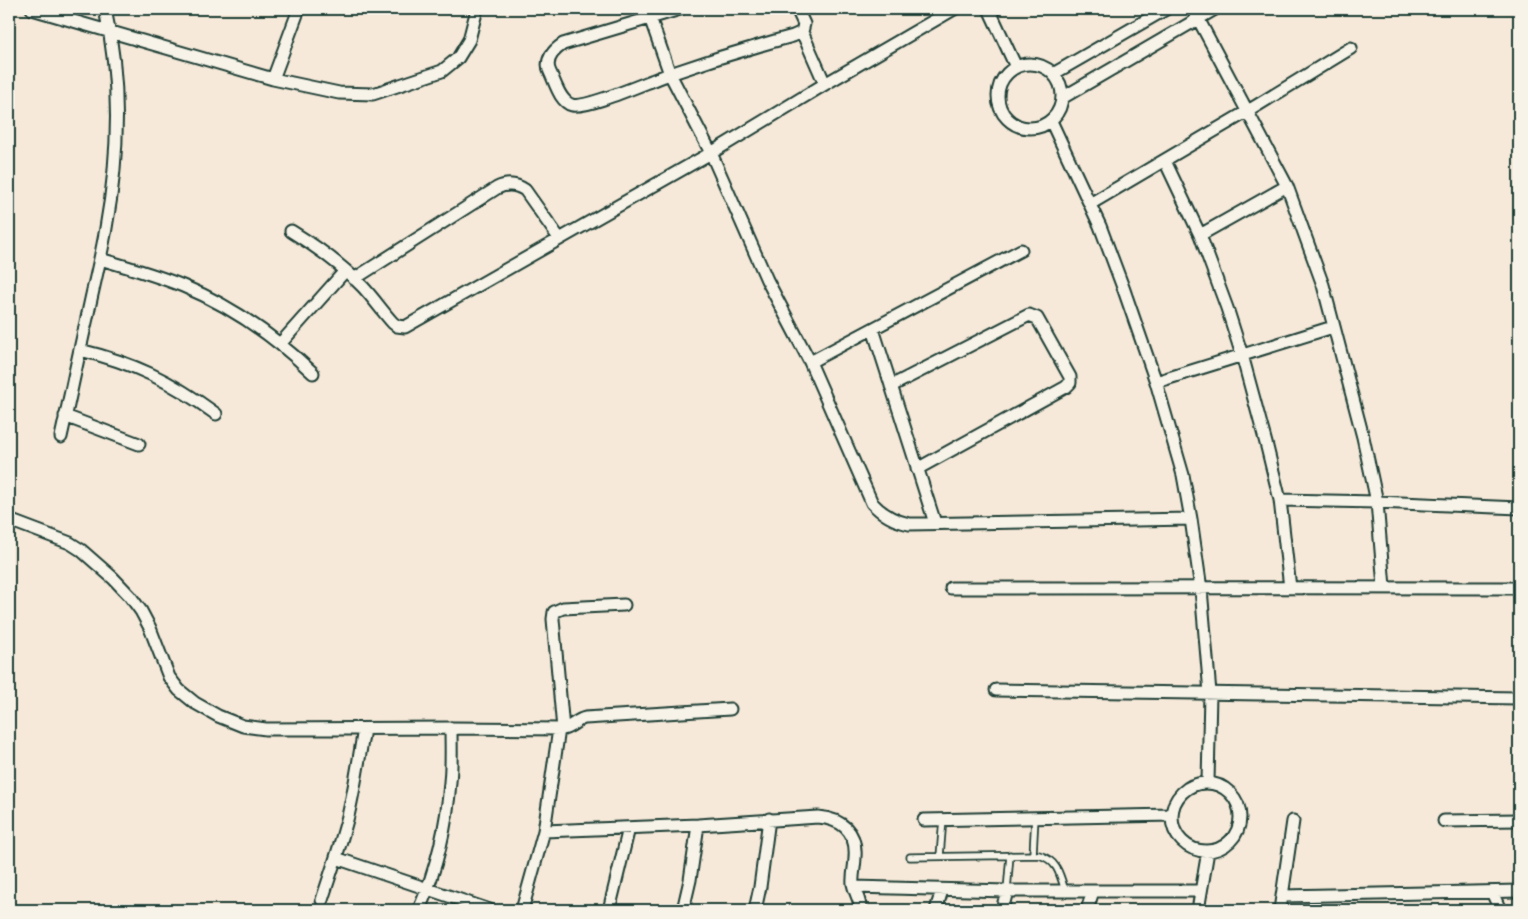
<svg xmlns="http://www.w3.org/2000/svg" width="1528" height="919" font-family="Delius,sans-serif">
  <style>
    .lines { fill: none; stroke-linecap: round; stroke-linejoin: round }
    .lane-casing { stroke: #1f3d34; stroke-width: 9 }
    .street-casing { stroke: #1f3d34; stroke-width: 15 }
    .lane { stroke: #f7f3e8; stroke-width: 5.5 }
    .street { stroke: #f7f3e8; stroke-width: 11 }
  </style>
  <rect width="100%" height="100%" fill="#f6e9d9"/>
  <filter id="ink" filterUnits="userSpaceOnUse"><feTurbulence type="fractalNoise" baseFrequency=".02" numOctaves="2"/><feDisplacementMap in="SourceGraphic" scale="10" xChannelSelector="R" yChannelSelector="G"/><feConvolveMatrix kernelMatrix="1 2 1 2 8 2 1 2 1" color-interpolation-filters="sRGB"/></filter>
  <g filter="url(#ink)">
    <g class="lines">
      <g class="lane-casing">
        <path id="lane" d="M1033,854L1035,817
          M940,856L943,819
          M910,857L1039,855C1057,860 1060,874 1065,891
          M1007,891L1010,855"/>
      </g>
      <g class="street-casing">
        <path id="street" d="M32,9L273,79L339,93L373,94L442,71L458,58L469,40L477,9
          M647,9L670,74L711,153L767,280L810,362L872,503C883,515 894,521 909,524L1191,519
          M680,9L563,44C554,50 544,60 550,72C555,82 560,102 572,105C588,109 651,80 670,74C710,60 752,47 793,36L802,32L804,24L797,9
          M989,9L1016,67
          M1193,9L1287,186L1323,285L1363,437L1377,502L1384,587
          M802,32L825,84
          M998 96a32 32 0 1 1 64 0a32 32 0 1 1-64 0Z
          M1053,74L1166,9
          M273,79L299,9
          M1062,98L1215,9
          M1051,121L1100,226L1124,290L1156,382L1183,475L1191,519L1201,589L1210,693L1208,782
          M1165,161L1200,235
          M1287,186L1200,235L1227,308L1242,355L1267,447L1280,500L1290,588
          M1090,204L1248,111L1351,48
          M291,231C317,247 342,265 363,287C374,299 383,312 393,323L397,326L405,327L711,153L825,84L954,9
          M100,259C128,267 156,275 183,286C232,306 275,337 313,373
          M354,279L497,188C507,183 516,184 525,190L559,238
          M873,329L935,523
          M280,344L345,271
          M80,350C134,363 171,381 216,414
          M810,362L1021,250
          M1156,382L1333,327
          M891,386L1029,315L1037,318L1070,377V383L1066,387L917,469
          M65,416L139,444
          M61,437C70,397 78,357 87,318C93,288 101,258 106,228C119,156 121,80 105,9
          M1280,500L1377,502L1519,508
          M9,520L70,543L81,550L113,578L130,596L141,611L150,628L169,677L179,690L195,703L218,716L243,726L266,729L451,728L563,729C572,727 576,720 585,718L730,709
          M951,588C1140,588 1330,587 1519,588
          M996,690L1519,698
          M563,729L553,619L554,612L563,608L624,605
          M1172 817a34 34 0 1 1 68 0a34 34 0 1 1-68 0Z
          M924,820L1172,815
          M1444,821L1519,820
          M544,831L698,825L818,817C842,819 857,832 855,857C855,866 852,876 853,884C855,894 861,900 860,910
          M336,858L490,910
          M854,887L1007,891H1201
          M1492,892L1500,910
          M1283,896L1519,891
          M322,900C331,872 341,844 348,816C355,787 359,758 364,729
          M419,910C436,870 447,826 450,782C452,764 451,746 451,728
          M522,910L544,831L559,729
          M609,910L629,828
          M683,910L690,880L698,825
          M755,910L760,887L769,819
          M936,910L942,890
          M1002,910L1007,891
          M1087,910L1093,891
          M1198,910L1208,851
          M1280,910L1293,821"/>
      </g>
      <use href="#lane" class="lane"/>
      <use href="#street" class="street"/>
    </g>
  </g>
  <rect width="1528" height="919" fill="none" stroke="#f7f3e8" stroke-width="30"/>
  <rect x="15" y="15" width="1498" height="889" fill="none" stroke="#1f3d34" stroke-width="2" filter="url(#ink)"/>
</svg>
